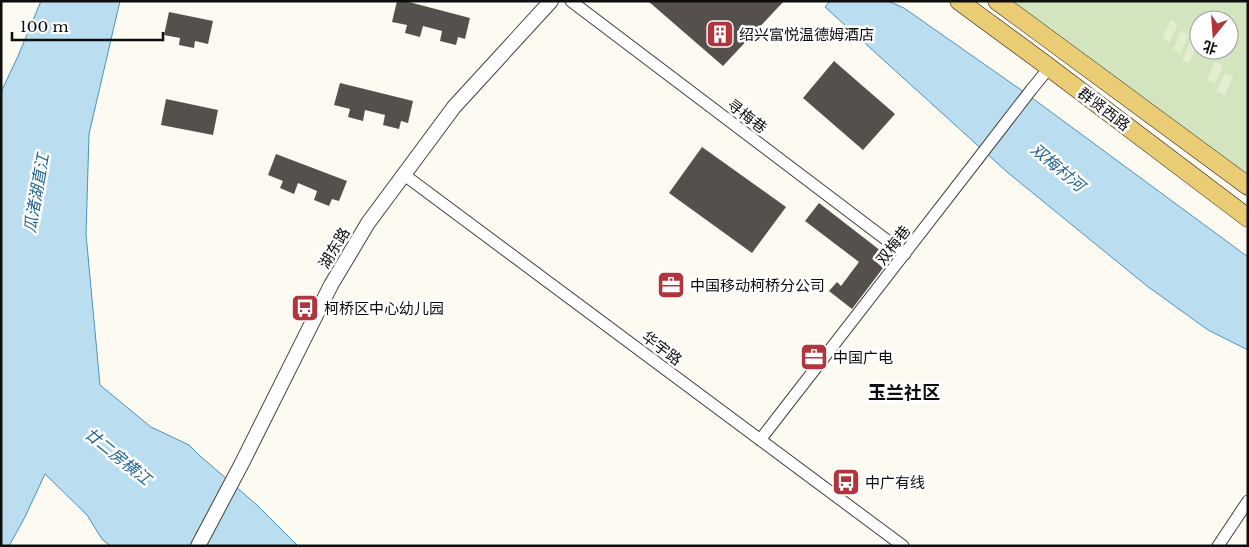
<svg xmlns="http://www.w3.org/2000/svg" width="1249" height="547" font-family="'Libre Baskerville','Noto Sans SC',serif">
  <style>
    .green { fill: #d3e5be; fill-rule: evenodd }
    .pitch { fill: #e3edcf }
    .water { fill: #bbddf0; stroke: #4a92bf }
    .building { fill: #56504c }
    .lines { fill: none; stroke-linecap: round; stroke-linejoin: round }
    .minor-casing { stroke: #414141; stroke-width: 13 }
    .tertiary-casing { stroke: #414141; stroke-width: 16 }
    .primary-casing { stroke: #1f1f1f; stroke-width: 19 }
    .minor { stroke: #fff; stroke-width: 11 }
    .tertiary { stroke: #fff; stroke-width: 14 }
    .primary { stroke: #eacc75; stroke-width: 18 }
    .minor-bridge-casing { stroke: #414141; stroke-width: 13; stroke-linecap: butt }
    .minor-bridge { stroke: #fff; stroke-width: 11 }
    .labels { text-anchor: middle; dominant-baseline: central; stroke-width: 5; stroke-linejoin: round; paint-order: stroke }
    .poi-label { font-size: 15px; fill: #0e0e0e; stroke: #fff; text-anchor: start }
    .street-label { font-size: 15px; fill: #0e0e0e; stroke: #fff }
    .water-label { font-size: 16px; font-style: italic; fill: #246494; stroke: #fff }
    .quarter-label { font-size: 18px; font-weight: bold; fill: #0e0e0e; stroke: #fff }
  </style>
  <rect width="100%" height="100%" fill="#fdfbf1"/>
  <path class="green" d="M1006,1H1248V177ZM1199,20H1229V50H1199Z"/>
  <path class="pitch" d="M1171,20L1178,24L1170,42L1162,38Z
    M1181,31L1189,35L1180,53L1173,49Z
    M1190,42L1198,45L1189,63L1182,60Z
    M1215,62L1223,66L1215,84L1207,80Z
    M1225,73L1233,77L1225,95L1217,91Z"/>
  <path class="water" d="M41,1H120L89,134L86,234L100,385L151,427L189,445L199,455L257,505L298,546H110L102,539L87,515L45,474L25,517L9,546H1V92L18,56Z
    M830,1H888L904,8L1024,92L1248,257V350L1208,330L1147,286L1007,172L825,7Z"/>
  <path class="building" d="M397,1H405L470,18L465,39L458,37L456,45L440,41L442,31L423,26L420,37L405,33L407,25L392,22Z
    M648,1H784L723,66Z
    M169,12L213,21L208,44L195,41L194,48L179,45L180,38L164,35Z
    M834,61L895,114L863,150L803,98Z
    M340,83L413,101L408,123L401,121L399,129L383,125L385,115L365,110L363,121L348,117L350,109L334,105Z
    M166,99L218,110L213,135L161,125Z
    M702,147L786,207L752,253L669,193Z
    M276,154L347,181L339,201L332,199L329,206L314,200L317,191L298,183L294,194L280,188L283,181L268,175Z
    M819,203L881,251L874,260L883,268L852,309L829,291L837,282L841,286L859,262L805,221Z"/>
  <g class="lines">
    <g class="minor-casing">
      <path id="minor" d="M571,1L905,254
        M1031,90L1049,68
        M403,174L903,546
        M760,440L977,160
        M1218,546L1248,501"/>
    </g>
    <g class="tertiary-casing">
      <path id="tertiary" d="M198,546L241,465L331,285L368,223L454,107L551,1"/>
    </g>
    <g class="primary-casing">
      <path id="primary" d="M959,1L1042,62L1248,218
        M997,1L1248,186"/>
    </g>
    <use href="#minor" class="minor"/>
    <use href="#tertiary" class="tertiary"/>
    <use href="#primary" class="primary"/>
    <g class="minor-bridge-casing">
      <path id="minor-bridge" d="M977,160L1031,90"/>
    </g>
    <use href="#minor-bridge" class="minor-bridge"/>
  </g>
  <defs>
    <g id="building-square" transform="scale(1.4375)"><rect x="-9" y="-9" width="18" height="18" rx="4" fill="#b0353c" stroke="#fff"/><path d="M-4-6H4V6H1V3H-1V6H-4ZM-2.5-4.3h1.7v1.8h-1.7ZM.8-4.3h1.7v1.8H.8ZM-2.5-1h1.7V.8h-1.7ZM.8-1h1.7V.8H.8Z" fill="#fff"/></g>
    <g id="office-square" transform="scale(1.4375)"><rect x="-9" y="-9" width="18" height="18" rx="4" fill="#b0353c" stroke="#fff"/><path d="M-6-3h4V-5.5h4V-3h4V5H-6ZM-1-4.5V-3h2v-1.5ZM-6 0V1H6V0Z" fill="#fff"/></g>
    <g id="bus-square" transform="scale(1.4375)"><rect x="-9" y="-9" width="18" height="18" rx="4" fill="#b0353c" stroke="#fff"/><path d="M-5-6H5V4H4V6H2V4H-2V6H-4V4H-5ZM-3.5-4V0h7V-4ZM-3.5 1.2v1.5H-2V1.2ZM2 1.2v1.5H3.5V1.2Z" fill="#fff"/></g>
  </defs>
  <g fill-rule="evenodd">
    <use href="#building-square" x="720" y="34"/>
    <use href="#office-square" x="671" y="285"/>
    <use href="#bus-square" x="305" y="308"/>
    <use href="#office-square" x="814" y="357"/>
    <use href="#bus-square" x="846" y="482"/>
  </g>
  <g class="labels">
    <g class="poi-label">
      <text x="739" y="34">绍兴富悦温德姆酒店</text>
      <text x="690" y="285">中国移动柯桥分公司</text>
      <text x="324" y="308">柯桥区中心幼儿园</text>
      <text x="833" y="357">中国广电</text>
      <text x="865" y="482">中广有线</text>
    </g>
    <g class="street-label">
      <text transform="translate(1104 109) rotate(37)">群贤西路</text>
      <text transform="translate(747 116) rotate(37)">寻梅巷</text>
      <text transform="translate(893 245) rotate(-52)">双梅巷</text>
      <text transform="translate(334 248) rotate(-59)">湖东路</text>
      <text transform="translate(662 348) rotate(37)">华宇路</text>
    </g>
    <g class="water-label">
      <text transform="translate(1058 167) rotate(40)">双梅村河</text>
      <text transform="translate(36 193) rotate(-80)">瓜渚湖直江</text>
      <text transform="translate(118 456) rotate(39)">廿二房横江</text>
    </g>
    <g class="quarter-label">
      <text x="904" y="393">玉兰社区</text>
    </g>
  </g>
  <rect width="1249" height="547" fill="none" stroke="#0e0e0e" stroke-width="5"/>
  <g transform="translate(1214 35) rotate(197)"><circle r="24" fill="#ffffff" stroke="#9f9f9f"/>
  <path d="M0-4L9 19L0 12L-9 19Z" fill="#b0353c"/>
  <text y="-8" font-size="14" font-weight="bold" text-anchor="middle" fill="#0e0e0e">北</text>
  </g>
  <path d="M12 32v8h151v-8" fill="none" stroke="#0e0e0e" stroke-width="2.5"/>
  <text x="20" y="32" font-size="15" fill="#0e0e0e" stroke="#ffffff" stroke-width="4" paint-order="stroke">100 m</text>
</svg>
